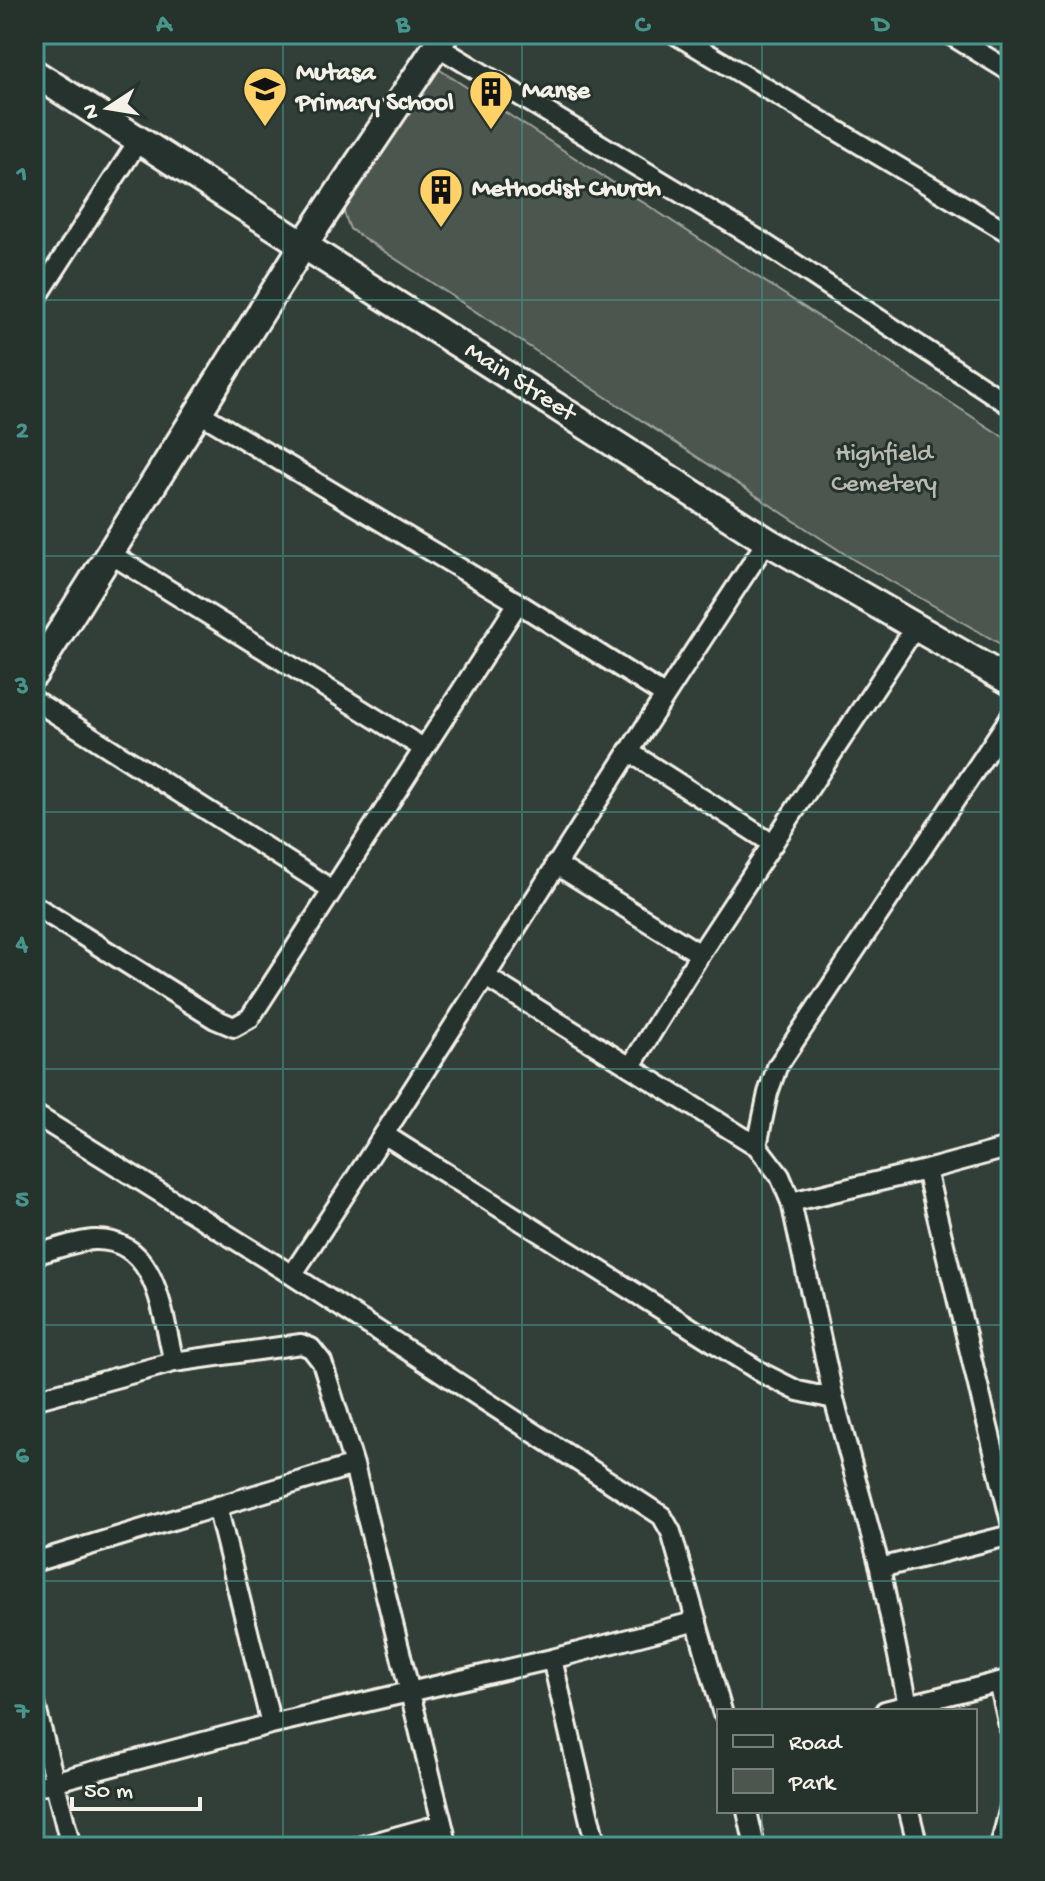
<svg xmlns="http://www.w3.org/2000/svg" width="1045" height="1881" font-family="'Gochi Hand',sans-serif">
  <style>
    .green { fill: #4c564f; stroke: #a0a49c; stroke-width: 2 }
    .lines { fill: none; stroke-linecap: round; stroke-linejoin: round }
    .street-casing { stroke: #f4f1e8; stroke-width: 24 }
    .secondary-casing { stroke: #f4f1e8; stroke-width: 32 }
    .street { stroke: #26332d; stroke-width: 18 }
    .secondary { stroke: #26332d; stroke-width: 26 }
    .grid { fill: none; stroke: #48958c; stroke-width: 2; stroke-opacity: 0.55 }
    .labels { text-anchor: middle; dominant-baseline: central; stroke-width: 6; stroke-linejoin: round; paint-order: stroke }
    .poi-label { font-size: 26px; font-weight: bold; fill: #f4f1e8; stroke: #26332d; text-anchor: start }
    .street-label { font-size: 26px; fill: #f4f1e8; stroke: #26332d }
    .park-label { font-size: 26px; fill: #b9bbb2; stroke: #26332d }
    .neatline { fill: none; stroke: #48958c; stroke-width: 3 }
    .grid-label { font-size: 26px; text-anchor: middle; font-weight: bold; fill: #48958c }
  </style>
  <rect width="100%" height="100%" fill="#323e38"/>
  <filter id="ink" filterUnits="userSpaceOnUse"><feTurbulence type="fractalNoise" baseFrequency=".0125" numOctaves="2"/><feDisplacementMap in="SourceGraphic" scale="16" xChannelSelector="R" yChannelSelector="G"/><feConvolveMatrix kernelMatrix="1 2 1 2 8 2 1 2 1" color-interpolation-filters="sRGB"/></filter>
  <g filter="url(#ink)">
    <path class="green" d="M437,68L1011,442V650L854,560L350,229L343,210Z"/>
    <g class="lines">
      <g class="street-casing">
        <path id="street" d="M675,34L1011,234
          M949,34L1011,72
          M437,46L759,240L1011,406
          M34,302L139,140
          M198,412L518,603L664,695
          M109,553L423,748
          M34,700L331,889
          M628,751L773,844
          M555,864L700,954
          M34,905L215,1019L234,1027L250,1018L518,603
          M486,977L757,1146L780,1176L791,1202L834,1399L880,1568L1011,1535
          M631,1066L700,954L916,626
          M34,1114L292,1275L662,1516L671,1532L722,1711
          M385,1135L764,1374L798,1391L834,1399
          M757,1146L768,1093L777,1067L1011,716
          M926,1170L1011,1522
          M791,1202L926,1170L1011,1147
          M34,1255C53,1250 75,1241 94,1240C158,1238 162,1315 174,1362
          M292,1275C453,1032 605,783 767,541
          M34,1400L174,1362L301,1344L311,1348L322,1362L354,1465L448,1847
          M217,1506L271,1724
          M34,1562L354,1465
          M880,1568L908,1705
          M552,1659L596,1847
          M999,1682L1011,1735
          M34,1700L71,1847
          M885,1711L1011,1679
          M34,1787L271,1724L552,1659L697,1621
          M747,1811L755,1847
          M909,1811L918,1847
          M359,1847L442,1824
          M1000,1847L1011,1803"/>
      </g>
      <g class="secondary-casing">
        <g id="secondary">
          <path id="s1" d="M34,73L767,541L1011,682"/>
          <path d="M34,674L304,244L445,34"/>
        </g>
      </g>
      <use href="#street" class="street"/>
      <use href="#secondary" class="secondary"/>
    </g>
  </g>
  <path class="grid" d="M283,34V1847M522,34V1847M762,34V1711M34,300H1011M34,556H1011M34,812H1011M34,1069H1011M34,1325H1011M34,1581H1011M762,1811V1847"/>
  <defs>
    <g id="school-pin" transform="scale(2.3)"><path d="M0 17L-7.5 6A9.5 9.5 0 1 1 7.5 6Z" fill="#ffd166" stroke="#26332d"/><path d="M0-5L7-2L0 1L-7-2ZM-4 1L0 2.5L4 1V4Q0 6-4 4Z" fill="#111"/></g>
    <g id="building-pin" transform="scale(2.3)"><path d="M0 17L-7.5 6A9.5 9.5 0 1 1 7.5 6Z" fill="#ffd166" stroke="#26332d"/><path d="M-4-6H4V6H1V3H-1V6H-4ZM-2.5-4.3h1.7v1.8h-1.7ZM.8-4.3h1.7v1.8H.8ZM-2.5-1h1.7V.8h-1.7ZM.8-1h1.7V.8H.8Z" fill="#111"/></g>
  </defs>
  <g fill-rule="evenodd">
    <use href="#school-pin" x="265" y="89"/>
    <use href="#building-pin" x="491" y="92"/>
    <use href="#building-pin" x="441" y="190"/>
  </g>
  <g class="labels">
    <g class="poi-label">
      <text x="296" y="74">Mutasa<tspan x="296" dy="30">Primary School</tspan></text>
      <text x="522" y="92">Manse</text>
      <text x="472" y="190">Methodist Church</text>
    </g>
    <g class="street-label">
      <text stroke="none"><textPath href="#s1" startOffset="576">Main Street</textPath></text>
    </g>
    <g class="park-label">
      <text x="884" y="455">Highfield<tspan x="884" dy="30">Cemetery</tspan></text>
    </g>
  </g>
  <rect width="1045" height="1881" fill="none" stroke="#26332d" stroke-width="88"/>
  <rect x="717" y="1709" width="260" height="104" fill="#26332d" stroke="#787f78" stroke-width="2"/>
  <rect x="733" y="1735" width="40" height="12" fill="#26332d" stroke="#787f78" stroke-width="2"/>
  <text x="789" y="1749" font-size="24" fill="#f4f1e8">Road</text>
  <rect x="733" y="1769" width="40" height="24" fill="#4c564f" stroke="#787f78" stroke-width="2"/>
  <text x="789" y="1789" font-size="24" fill="#f4f1e8">Park</text>
  <g transform="translate(108 108) rotate(258)" stroke="#26332d" stroke-width="6" paint-order="stroke">
  <path d="M0-6L14 30L0 20L-14 30Z" fill="#f4f1e8"/>
  <text y="-12" font-size="22" font-weight="bold" text-anchor="middle" fill="#f4f1e8">N</text>
  </g>
  <path d="M72 1797v12h128v-12" fill="none" stroke="#f4f1e8" stroke-width="4"/>
  <text x="84" y="1797" font-size="24" fill="#f4f1e8" stroke="#26332d" stroke-width="6" paint-order="stroke">50 m</text>
  <rect x="44" y="44" width="957" height="1793" class="neatline"/>
  <g class="grid-label">
    <text x="164" y="31">A</text>
    <text x="403" y="31">B</text>
    <text x="642" y="31">C</text>
    <text x="881" y="31">D</text>
    <text x="22" y="181">1</text>
    <text x="22" y="437">2</text>
    <text x="22" y="693">3</text>
    <text x="22" y="950">4</text>
    <text x="22" y="1206">5</text>
    <text x="22" y="1462">6</text>
    <text x="22" y="1718">7</text>
  </g>
</svg>
